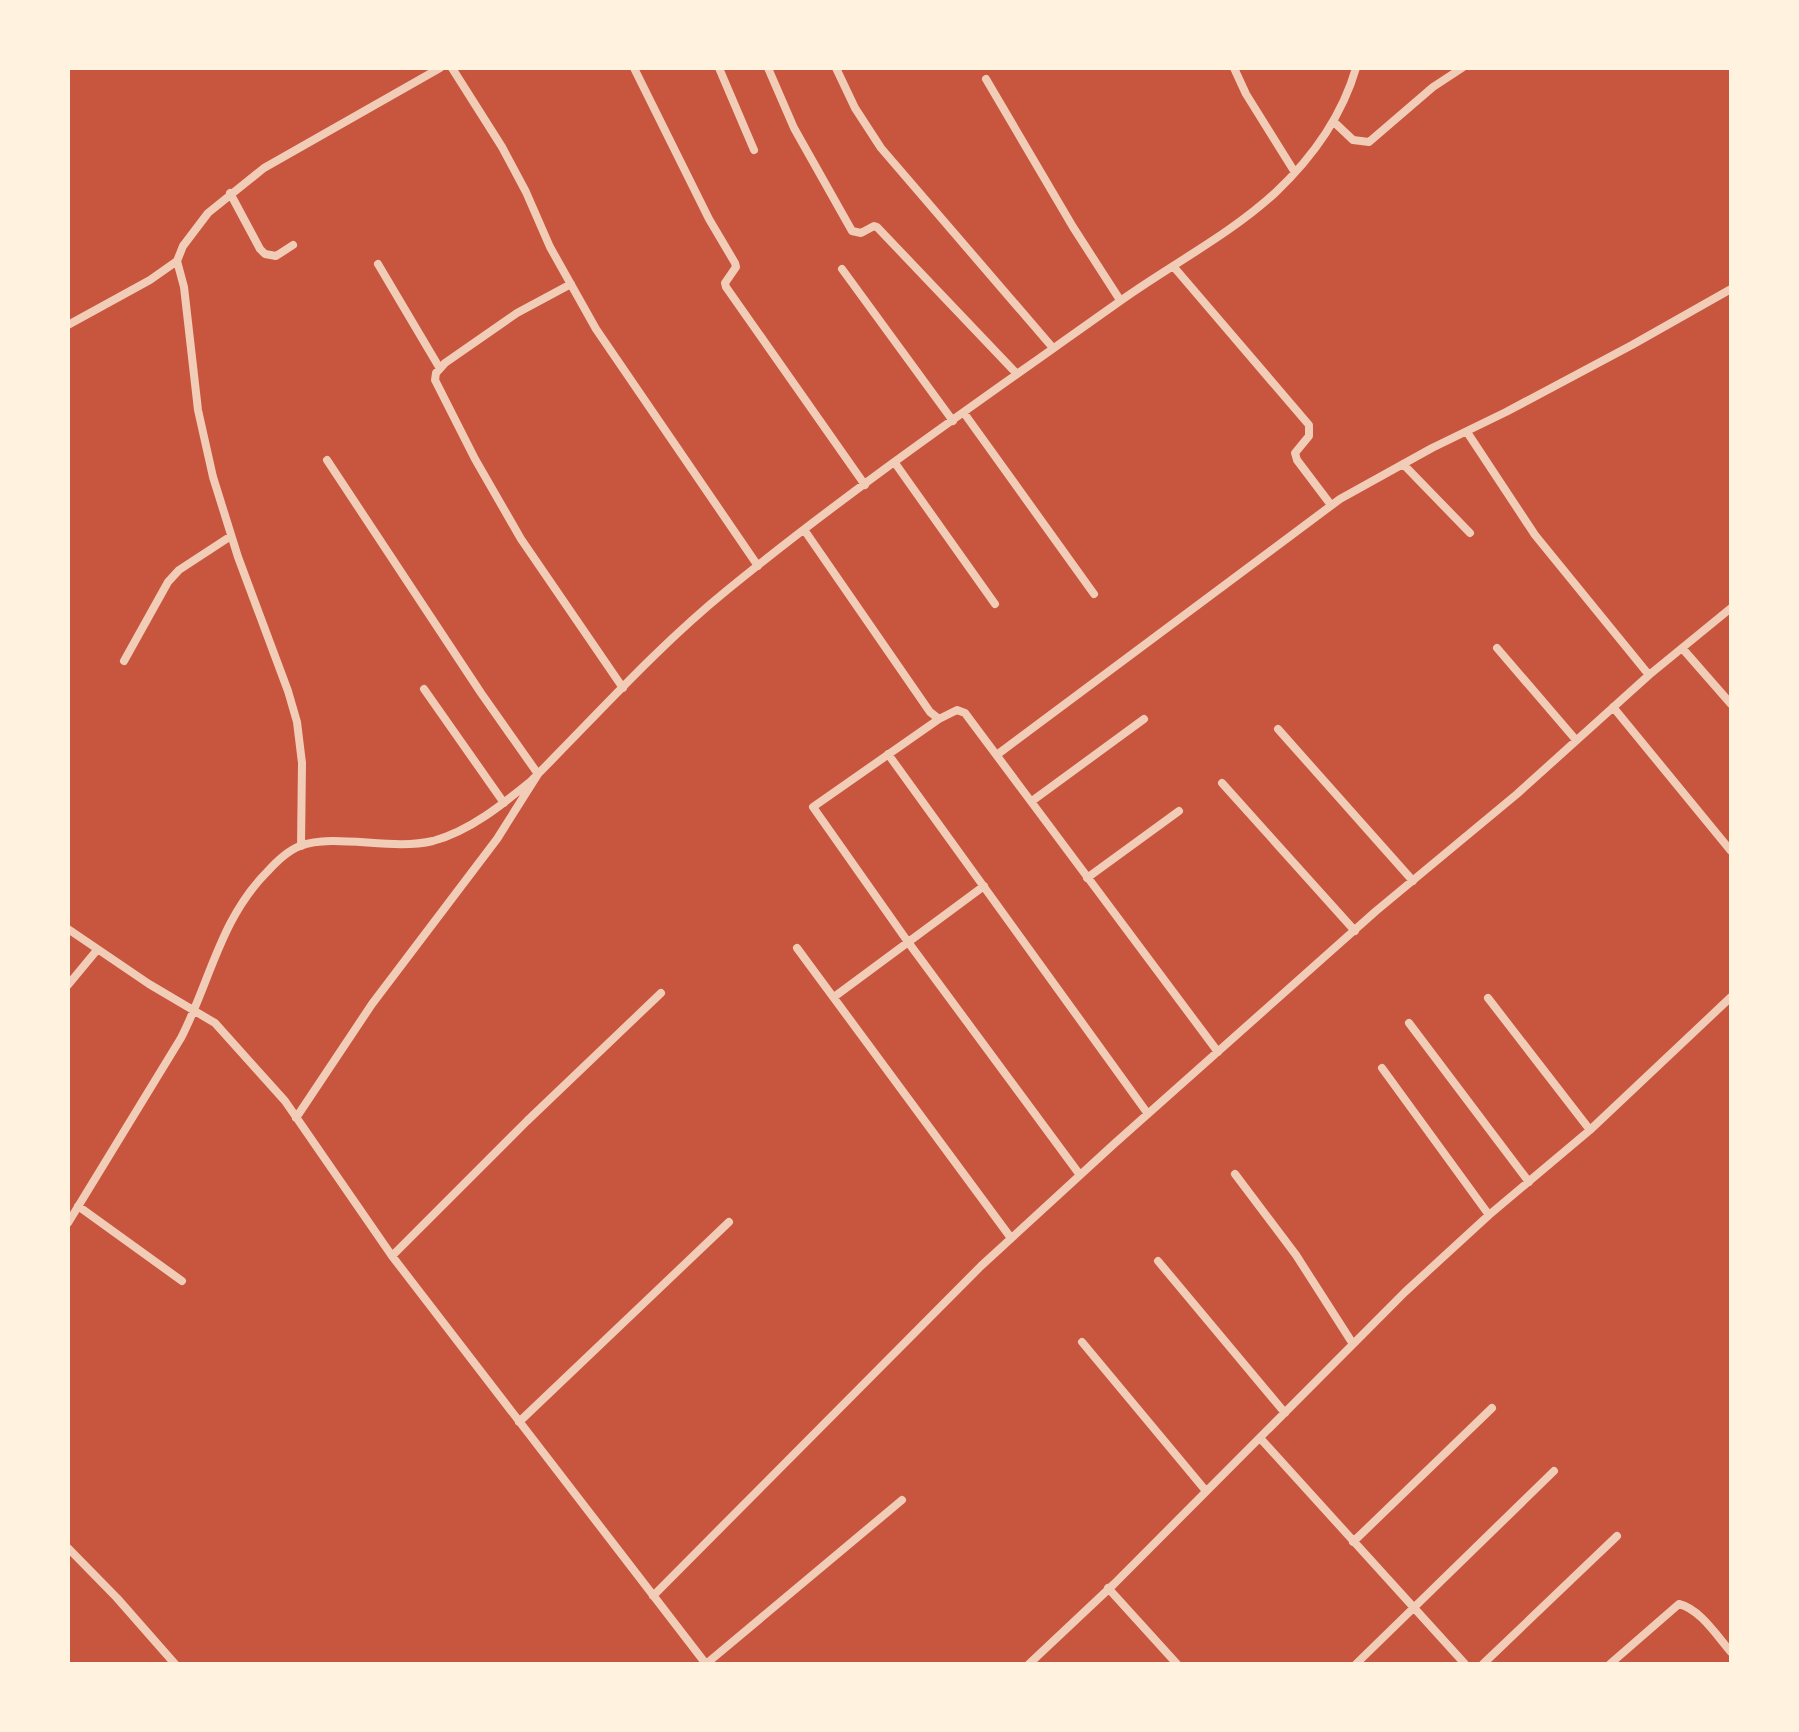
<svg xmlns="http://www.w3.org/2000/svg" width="1799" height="1732" font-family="'Asap Condensed',sans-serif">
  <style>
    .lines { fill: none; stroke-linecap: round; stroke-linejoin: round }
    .minor { stroke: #f1ccb7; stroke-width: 8 }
  </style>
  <rect width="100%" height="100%" fill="#c8553d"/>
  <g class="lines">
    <path class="minor" d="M452,68L502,147L526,192L550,247L596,329L758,566
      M634,68L709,219L735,263L736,267L725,283L726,287L865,485
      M719,68L754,150
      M768,68L794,128L852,231L861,233L874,226L877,227L1017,374
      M836,68L855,108L881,148L1053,348
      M1234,68L1246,94L1294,171
      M986,79L1073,227L1120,300
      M1334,122L1353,140L1369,142L1433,87L1462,68
      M230,193L260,249L265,254L276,256L293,245
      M177,261L184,287L198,410L213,477L238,557L288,691L297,722L302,763L301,846
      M378,264L439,367
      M1173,266L1309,425V436L1295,453L1297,460L1331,505
      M842,269L953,421
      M571,284L517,313L445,363L436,373L435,380L475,459L521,539L623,688
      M68,325L150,280L177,261L183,246L208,213L264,168L440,68
      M964,413L1094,594
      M1467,432L1535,535L1649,675
      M895,463L995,604
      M1403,464L1470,533
      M805,531L930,712L939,719L957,710L965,713L1218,1052
      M1497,648L1576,740
      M1682,648L1731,704
      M124,661L168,582L179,570L231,536
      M424,689L504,803
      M1613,707L1731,851
      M939,719L813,807L908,942L1080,1175
      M1278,729L1413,881
      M888,754L1148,1114
      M998,754L1340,499L1432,448L1506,412L1632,345L1731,289
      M1222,783L1355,931
      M1032,801L1144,719
      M1087,878L1179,811
      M68,929L149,984L215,1023L285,1101L392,1256L706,1664
      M797,948L1011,1238
      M68,985L97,950
      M834,997L984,886
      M1488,998L1590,1130
      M1409,1023L1529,1182
      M1382,1068L1489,1215
      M296,1118L372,1004L497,839L538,774L481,693L327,460
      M1235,1174L1296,1255L1353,1344
      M78,1206L182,1281
      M68,1223L181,1038C210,982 220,919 267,872C276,862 287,851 300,846C335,833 391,851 433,841C470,831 503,804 531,781C595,717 656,648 726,591C851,489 985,397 1116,304C1168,266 1227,237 1275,193C1311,159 1342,116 1356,68
      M392,1256L527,1121L661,993
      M1158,1261L1285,1413
      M1082,1342L1206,1491
      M519,1422L729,1222
      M1260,1438L1465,1664
      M1353,1542L1492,1408
      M68,1548L117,1598L175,1664
      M1108,1588L1177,1664
      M653,1596L981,1266L1114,1144L1376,911L1517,794L1649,675L1731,608
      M706,1664L902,1500
      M1029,1664L1114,1584L1405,1292L1489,1215L1590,1130L1731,997
      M1356,1664L1554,1471
      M1483,1664L1617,1536
      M1610,1664L1679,1604C1700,1609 1717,1636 1731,1652"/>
  </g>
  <rect width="1799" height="1732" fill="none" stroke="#fff3e0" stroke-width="140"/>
</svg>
